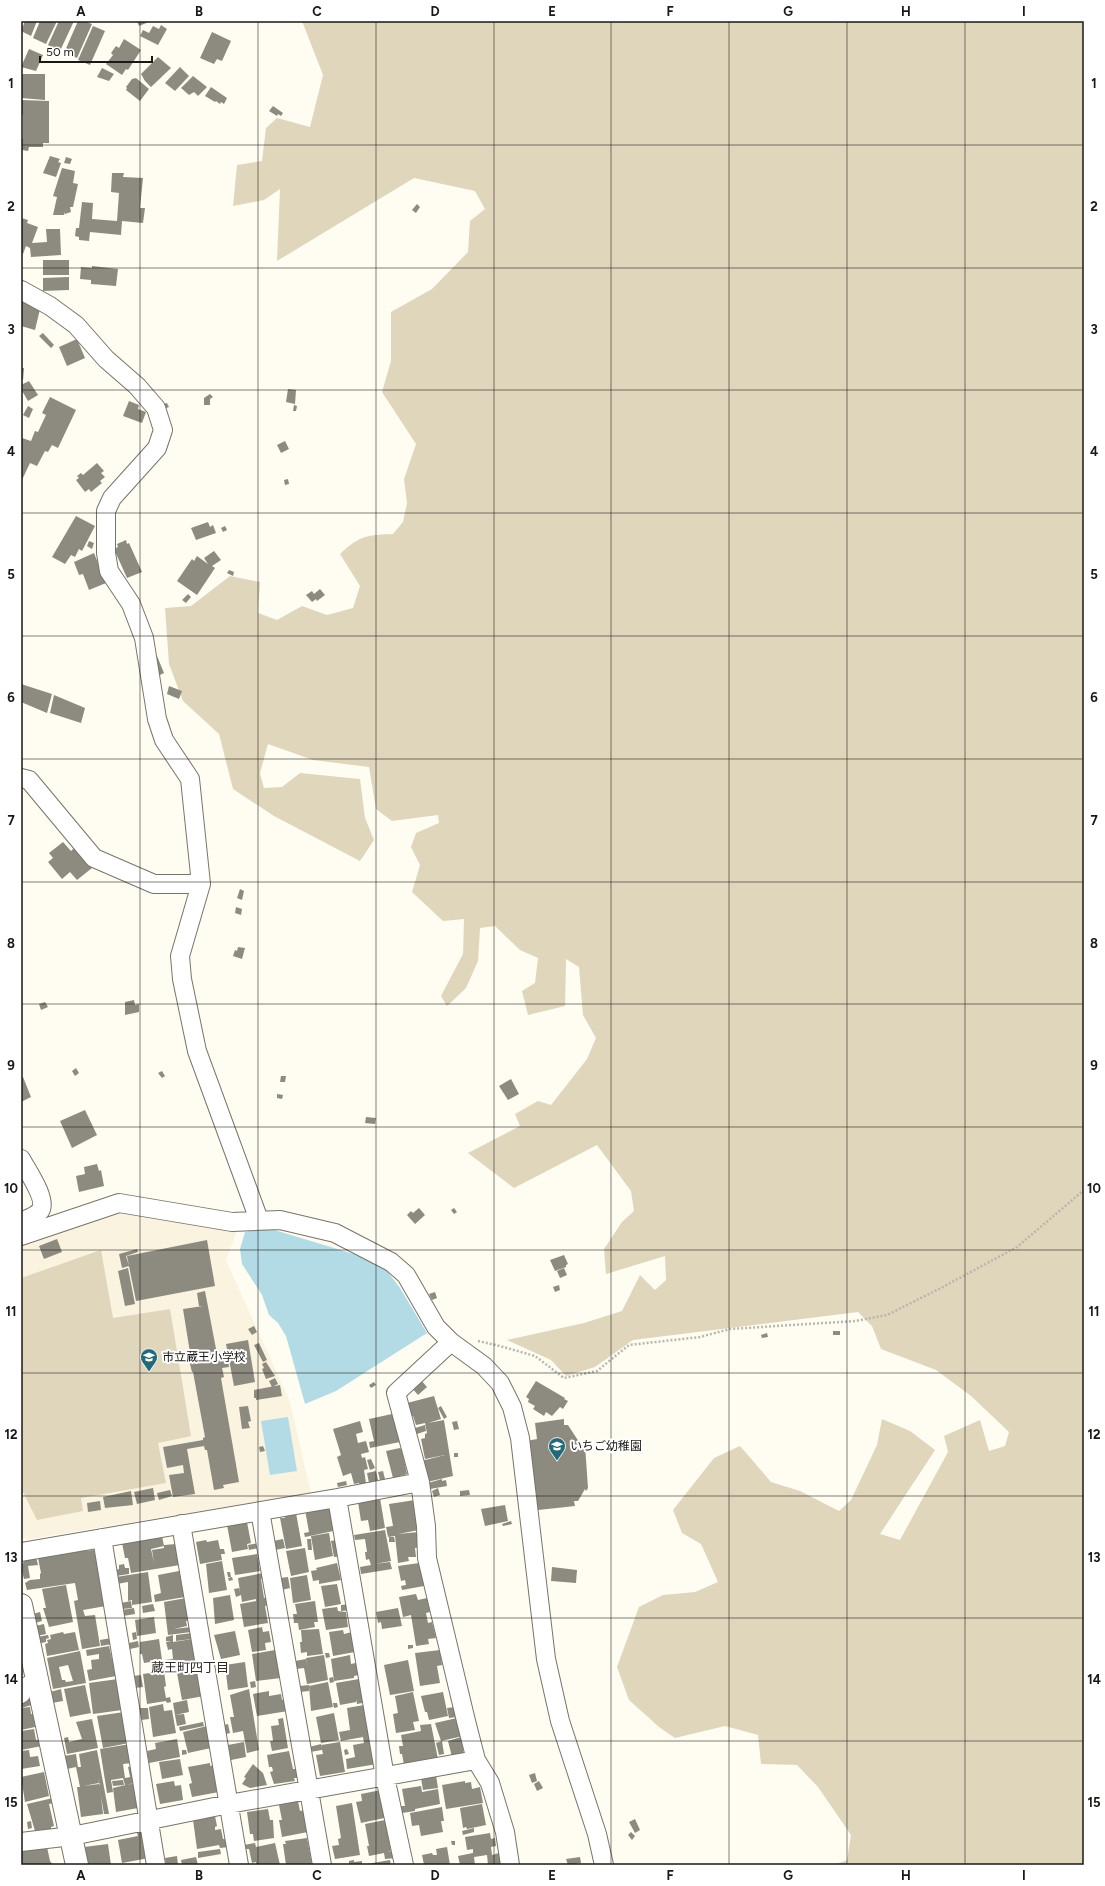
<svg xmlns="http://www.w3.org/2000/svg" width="1105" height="1886" font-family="Figtree,'Noto Sans JP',sans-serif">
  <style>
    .built { fill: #faf3e0 }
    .green { fill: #dfd6bc }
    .water { fill: #b2dbe6 }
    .building { fill: #8d8a7f; fill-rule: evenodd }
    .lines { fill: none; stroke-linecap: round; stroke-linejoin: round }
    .street-casing { stroke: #78746a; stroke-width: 20 }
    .secondary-casing { stroke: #78746a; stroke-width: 24 }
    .path { stroke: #b9b6ae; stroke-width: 2.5; stroke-dasharray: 2 2; stroke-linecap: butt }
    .street { stroke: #fff; stroke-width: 18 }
    .secondary { stroke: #fff; stroke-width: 22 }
    .grid { fill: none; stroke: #1a1814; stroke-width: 1; stroke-opacity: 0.55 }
    .labels { text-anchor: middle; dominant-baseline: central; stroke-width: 4; stroke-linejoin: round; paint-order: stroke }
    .poi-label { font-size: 12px; fill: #1a1814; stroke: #fff; text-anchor: start }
    .neighbourhood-label { font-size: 13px; fill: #2f2b23; stroke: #fff }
    .neatline { fill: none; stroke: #1a1814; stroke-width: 1.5 }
    .grid-label { font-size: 13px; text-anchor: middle; font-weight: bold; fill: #1a1814 }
  </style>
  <rect width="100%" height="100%" fill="#fffcf2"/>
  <path class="built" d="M116,1210L237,1231L226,1260L290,1402L311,1493L30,1539L21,1538V1244Z"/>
  <path class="green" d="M302,21H1084V1865H834L847,1860L851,1835L818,1787L797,1765L761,1764L758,1735L725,1726L675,1738L659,1727L629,1700L617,1667L639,1607L663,1595L695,1592L718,1582L701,1544L682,1533L673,1510L714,1458L740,1446L771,1482L800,1491L839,1511L851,1500L877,1445L882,1419L910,1431L935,1450L880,1534L900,1540L948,1452L944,1436L980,1420L989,1451L1005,1446L1009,1432L971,1396L936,1370L881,1349L872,1326L858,1312L633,1340L595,1367L566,1376L551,1360L507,1340L584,1323L622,1311L640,1275L655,1290L666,1280L665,1256L606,1274L604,1249L622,1222L634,1211L631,1191L597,1145L514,1188L468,1153L520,1126L515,1114L538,1101L551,1105L587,1059L596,1038L583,1015L579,967L566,959L565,1006L528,1015L522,991L535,983L538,958L520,950L495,926L480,928L478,961L466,988L447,1006L441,996L463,954L464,919L443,921L412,892L420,865L411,847L416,833L439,823L438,815L392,821L376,809L369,767L313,760L268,744L260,773L264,788L282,787L300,773L360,779L365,818L374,840L360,861L274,816L233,789L219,734L183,701L169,664L165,608L191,606L230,576L260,582L258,613L277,620L302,606L327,615L353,608L360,586L340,554C360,535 368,535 393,534L403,522L407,503L404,479L416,444L382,392L391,361V312L432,289L468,252L470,221L485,209L475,191L414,178L277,261L280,189L264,200L233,206L237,165L262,161L266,128L277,118L310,127L323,75Z
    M101,1250L113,1318L170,1309L191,1436L158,1443L166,1483L81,1498L83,1511L37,1520L21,1488V1278Z"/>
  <path class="water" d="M268,1228L367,1258L387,1271L400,1288L427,1333L336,1391L305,1404L286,1336L278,1323L269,1315L262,1295L242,1264L240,1249L245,1232Z
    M288,1417L297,1471L270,1475L261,1421Z"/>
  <path class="building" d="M25,21H37L31,36L21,31Z
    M40,21H57L46,44L33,38Z
    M59,21H74L60,51L48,45Z
    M78,21H84L92,24L77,58L64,53Z
    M137,21H151L139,26Z
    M161,25L167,29L158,45L140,36L143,30L149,33L153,26L159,29Z
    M93,26L105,31L90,65L78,60Z
    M212,32L231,41L222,61L217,59L214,64L200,58Z
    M124,39L141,50L128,70L126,69L122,75L106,64L113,55L111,53L116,46L119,48Z
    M29,49L43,55L36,71L21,67Z
    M158,57L171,68L151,87L145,81L141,74Z
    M180,67L189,76L175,91L165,83Z
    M102,68L114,74L109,81L97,77Z
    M21,74H45V100L21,98Z
    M193,76L207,87L198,96L194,92L189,95L181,88Z
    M136,78L149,89L140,101L126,90L127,88L126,87L132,79Z
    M211,87L227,98L224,104L221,102L220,104L216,101L215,102L205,96Z
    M21,100L49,101V143H43V147H29L28,151L22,150V154L21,139H23V115H21Z
    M273,106L283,113L281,116L278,114L277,116L269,111Z
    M50,156L60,159L58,162L61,163L56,177L43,173Z
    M66,157L72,159L70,164L64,163Z
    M62,168L75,171L73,183L78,184L73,207H70L71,212L65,214V212L64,215H53L57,197L53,196Z
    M112,173H124L123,177L143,178L140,208H145L143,223L122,221L121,235L90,232L89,241L79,240V237L75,236L76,228H79L82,202L93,203L92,219L117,221L119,193L111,192Z
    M417,204L420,207L416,213L412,210Z
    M21,218L28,220L27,223L38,227L32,243L47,242L46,229H60L61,255L31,257L30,248L26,246L23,254L21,253Z
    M43,260H69V275H43Z
    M92,266L118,269L116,286L91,284V280L80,279L81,267L92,268Z
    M69,277V290L43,291V278Z
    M21,300L41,305L35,330L21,326Z
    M43,333L54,345L51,348L39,336Z
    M77,339L85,358L67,366L59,347Z
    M21,368H24L23,380L21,379Z
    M29,381L38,395L28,401L21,389V385Z
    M288,389L296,390L295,404L286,402Z
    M210,394L213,397L210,399V405H204V398Z
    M50,397L76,410L58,448L52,445L48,452L45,451L37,466L30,463L21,482V440L22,438L31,441L35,431L38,432L46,415L42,413Z
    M129,401L139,405L138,409L146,412L142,423L123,416Z
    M167,403L169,407L164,409L163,404Z
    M294,405L297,406L296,411H293Z
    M28,406L33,409L29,418L23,415Z
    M285,441L289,449L281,453L277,445Z
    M97,463L104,471L101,473L105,477L100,481L102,483L91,492L89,489L85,492L76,480L79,478L77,476L81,473L83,475Z
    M288,479L289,484L285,485L284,480Z
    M76,516L95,526L82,551L79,549L75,557L71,555L65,564L52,557Z
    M208,522L210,527L213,525L216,533L196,540L191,528Z
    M225,526L227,530L223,532L221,528Z
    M126,540L127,544L129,543L142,572L127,578L114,549L118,547L117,544Z
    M89,541L94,543L92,549L87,546Z
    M214,551L221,560L212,566L215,568L197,595L177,581L192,559L194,561L197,556L208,564L204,558Z
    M94,553L106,583L89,590L83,574L79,575L74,562Z
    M229,570L234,572L233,576L227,573Z
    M320,589L325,595L317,601L316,599L312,602L306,595L312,591L314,594Z
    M188,594L191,597L186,603L182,600Z
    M157,656L164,673L158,676L150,659Z
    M21,684L52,694L47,713L21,702Z
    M169,686L182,691L179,699L167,694Z
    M54,695L85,708L81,723L50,713Z
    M63,842L71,851L74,848L92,868L77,880L70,872L62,879L48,862L53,858L49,853Z
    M240,889L244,891L242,900L237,898Z
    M236,907L242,909L241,915L235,913Z
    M238,947L245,948L242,959L233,956L235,950L237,951Z
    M134,1000L135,1005L139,1004V1012L125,1015V1002Z
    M45,1002L48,1007L41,1010L39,1004Z
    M76,1068L79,1073L75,1076L72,1071Z
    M162,1071L165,1076L162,1078L158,1073Z
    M281,1076H286L285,1082H280Z
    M21,1077H23L31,1097L21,1102Z
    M511,1079L519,1094L508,1100L499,1086Z
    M277,1094L283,1095L282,1099L277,1098Z
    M85,1110L97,1135L72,1148L60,1121Z
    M366,1117L376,1118L375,1124L365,1123Z
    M97,1164L99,1171L101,1170L104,1186L79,1192L76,1176L85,1174L84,1167Z
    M419,1208L425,1215L415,1224L407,1215L411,1211L413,1213Z
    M454,1208L457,1212L454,1214L451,1210Z
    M57,1239L62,1252L44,1259L39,1246Z
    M207,1240L215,1286L136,1301L127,1256Z
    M137,1249L138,1252L126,1256L129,1266L122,1268L119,1254Z
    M564,1255L568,1264L566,1265V1267L555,1271L550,1260Z
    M128,1268L135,1304L125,1306L118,1271Z
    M564,1268L567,1275L560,1278L557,1271Z
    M559,1285L560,1290L555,1292L553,1287Z
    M205,1291L217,1354L227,1352L229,1367L222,1368L224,1377L221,1378L239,1482L223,1485L224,1488L214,1490L207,1450H205L204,1446L187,1449L195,1494L173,1497L169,1475L184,1473L183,1465L167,1468L163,1447L203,1440V1438L205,1437L193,1372H192L189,1360L191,1359L183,1309L203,1306H199L197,1293Z
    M435,1292L437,1298L432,1300L429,1294Z
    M254,1326L257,1332L252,1335L248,1329Z
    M833,1331H840V1335H833Z
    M767,1333L768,1337L762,1338L761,1335Z
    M248,1340L255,1382L234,1386L226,1344Z
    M259,1343L267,1360L263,1362L254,1345Z
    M266,1362L275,1376L266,1379L262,1369L264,1368L262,1364Z
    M275,1378L278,1384L272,1387L269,1381Z
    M420,1379L427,1387L418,1395L411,1387Z
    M536,1381L565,1398L564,1399L568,1401L563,1409L560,1407L552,1416L546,1412L544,1416L533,1409L535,1406L528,1402L529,1399L526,1397Z
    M374,1382L376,1385L371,1388L369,1385Z
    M280,1385L282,1396L256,1400V1398H254V1390Z
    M434,1396L441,1419L428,1423L444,1420L453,1476L427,1482L421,1461L445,1455L425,1459L421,1439L425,1438V1434L427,1433L425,1423L416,1425L413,1416L410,1417L407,1403Z
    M248,1406L251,1421L248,1422L250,1428L242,1429L239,1407Z
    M441,1406L447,1417L444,1419L438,1408Z
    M392,1414L400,1442L370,1448L369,1442L374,1441L369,1419Z
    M564,1419V1425H568L581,1445H585L588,1488L586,1491L585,1489L578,1501H574L575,1506L529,1511L521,1442L537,1439L535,1423Z
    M360,1421L363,1432L356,1434L358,1443L366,1441L369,1452L361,1454L362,1458L365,1457L368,1469L364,1470L366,1483L360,1485L359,1483L354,1484L351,1473L343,1476L337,1457L341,1455L333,1429Z
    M457,1421L459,1429L454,1430L452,1422Z
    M425,1425L426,1431L414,1435L412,1429Z
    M263,1446L265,1451L260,1452L259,1447Z
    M400,1448L402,1450L407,1474L393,1478L386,1451Z
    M454,1453H458V1457H454Z
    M371,1459L375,1468L370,1470L367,1460Z
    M376,1471L378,1480L369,1483L367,1473Z
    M383,1471L385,1479L380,1480L378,1472Z
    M442,1479V1481L446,1480L447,1486L430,1489L428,1483Z
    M346,1481L347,1485L338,1487L337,1483Z
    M153,1488L155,1500L137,1504L134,1492Z
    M438,1488L440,1495L434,1497L432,1491Z
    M170,1490L172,1496L159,1500L157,1493Z
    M469,1490L470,1495L460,1496V1491Z
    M131,1491L133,1505L105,1508L103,1497Z
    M380,1498L385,1528L370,1531L368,1520L361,1521L358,1502Z
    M415,1500L419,1530L398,1534L419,1532L420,1547L415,1548L416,1557H408L409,1561L398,1563L395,1536L388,1537L386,1527L393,1526L389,1504Z
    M100,1501L101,1510L88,1512L87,1503Z
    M505,1505L508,1521L485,1526L481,1509Z
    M329,1506L332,1523L337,1522L338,1530L305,1537L304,1533L309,1532L305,1510Z
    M296,1513L302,1546L286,1549L280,1518H285L284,1515Z
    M511,1521L512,1524L503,1526L502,1524Z
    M247,1522L251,1543L247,1544L248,1549L232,1552L227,1525Z
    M385,1530L391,1561L375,1564L390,1562L392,1569L361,1574L360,1567L371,1565L369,1559L366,1560L365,1552H367L365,1539L355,1540L354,1535Z
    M329,1533L333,1556L315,1560L311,1536Z
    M162,1536L164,1546L151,1549L154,1563L152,1550L164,1548V1545L176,1544L180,1565L131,1573L128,1558H125L122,1543Z
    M389,1537H394L395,1542H389Z
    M283,1539L285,1548L275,1550L273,1541Z
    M307,1539H311L312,1550H308Z
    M340,1539L343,1556L334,1557L331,1541Z
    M206,1540L207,1542L218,1540L220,1549H224L225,1554H221L222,1560L200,1564L196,1542Z
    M259,1543V1548L249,1550L248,1545Z
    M305,1548L309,1572L291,1576L286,1551Z
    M83,1549L84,1551L94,1550L106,1606L83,1610L85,1616L95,1615L100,1646L82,1649L74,1601L78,1600L75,1583L27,1590L25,1583L30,1580L40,1579V1574L41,1573L38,1558Z
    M257,1554L260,1571L235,1575L232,1558Z
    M36,1557L38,1565L28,1566L30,1578L24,1579L21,1567L25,1559Z
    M222,1561L227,1590L209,1593L206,1564Z
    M337,1563L341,1580L319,1584V1580L313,1581L311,1571L317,1570L316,1568Z
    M419,1563L424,1586L402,1590L401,1586L406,1585L405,1580L401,1581L398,1566Z
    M124,1564L125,1568H129V1574L116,1576V1570L119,1569V1565Z
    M552,1567L577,1570L576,1583L551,1581Z
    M179,1571L185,1597L155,1602L154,1595L161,1593L158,1575Z
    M148,1572L152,1602L132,1605V1600L128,1601V1582L117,1584L116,1577Z
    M227,1572H230L231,1577H228Z
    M263,1573L264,1579H261L264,1598L268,1597L269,1605L265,1606L268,1623L244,1627L240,1604L256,1601V1599L242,1602L241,1595L236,1597L234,1589L239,1588L240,1592L238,1578Z
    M307,1575L311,1600L293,1603L290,1578Z
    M232,1577L233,1580L229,1581L228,1578Z
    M288,1577L290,1588L282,1590L280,1578Z
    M337,1584L341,1604L325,1607L321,1586Z
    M66,1585L73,1622L49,1627L43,1608H46L42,1589Z
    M416,1594L418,1600L427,1598L430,1612L426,1613L428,1623L432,1622L436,1638L428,1639L429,1644L416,1646L411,1615L403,1617L399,1597Z
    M230,1595L234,1620L215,1624L213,1598Z
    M186,1598L190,1620L186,1621L187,1626L174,1629L191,1627V1632L168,1635L164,1602Z
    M131,1601L132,1608L122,1609L121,1603Z
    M315,1601L318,1622H314L315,1627L299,1630L298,1623H294L293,1614H297L295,1604Z
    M153,1604L155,1611L143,1613L142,1606Z
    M351,1604L352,1610L341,1611V1605Z
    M337,1607L338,1611L346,1612L348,1627L326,1630L322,1609Z
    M134,1608L135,1614L123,1616L122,1610Z
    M398,1608L402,1626L382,1629L381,1622L378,1623L376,1612Z
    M40,1612L42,1621L35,1623L33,1614Z
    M154,1617L156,1633L137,1636L135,1620Z
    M44,1624L46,1634L37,1636L35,1626Z
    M262,1627L263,1632L269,1631L271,1642L265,1643L266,1650L252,1652L248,1630Z
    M319,1629L323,1654L307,1656V1652L301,1653L300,1642H302L301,1630Z
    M343,1630L344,1634L352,1632L355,1652L333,1656L329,1632Z
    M235,1631L240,1655L221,1659L214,1635Z
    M63,1632L64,1634L75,1632L79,1650L47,1656L45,1644L48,1643L47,1640L51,1639L50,1635Z
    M136,1632L137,1639L133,1640L132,1633Z
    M192,1633V1639L176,1641V1635Z
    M48,1635L49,1638L46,1639V1642L38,1644L37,1637Z
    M173,1635V1642L192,1639L196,1663L167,1669L165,1660L173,1659L172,1649L168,1650L166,1642L171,1641H166V1637Z
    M111,1638L112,1644L101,1646L100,1640Z
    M159,1639L162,1660L144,1663L142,1654H140V1642Z
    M138,1641L139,1647L130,1649L129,1643Z
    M408,1645H413V1648L408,1649Z
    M109,1646L116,1676L89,1681L87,1670L92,1669L91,1660L99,1659V1654L87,1656L86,1650Z
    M275,1650L277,1661L279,1660L281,1678L256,1681L252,1654Z
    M440,1650L442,1665L437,1666L440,1683L420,1686L415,1653Z
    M80,1651L86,1683L53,1689L47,1658ZM68,1665L73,1681L66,1682L65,1680H62L59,1667Z
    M325,1653H329L330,1657L326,1658Z
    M324,1655L328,1680L307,1684L304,1668L296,1669L295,1661L306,1659L308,1668L306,1658Z
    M350,1655L351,1664L360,1662L363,1674L354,1676V1678L334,1681L331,1659Z
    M408,1660L414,1691L390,1695L384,1665Z
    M164,1661L165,1669L157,1670L155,1663Z
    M245,1662L248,1687L228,1690L225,1665Z
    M191,1666L192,1670L196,1669L201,1691L204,1696L182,1700L177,1673L182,1672L181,1668Z
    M164,1671L166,1686L164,1687L166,1698L170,1697L171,1702L167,1703L166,1701L147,1704L143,1674Z
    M141,1675L143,1687L135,1688L133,1676Z
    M333,1677L334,1682L330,1683L329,1678Z
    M118,1679L122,1710L93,1714L89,1683Z
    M359,1679L368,1702L357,1704L356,1699V1702L340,1705L336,1683Z
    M255,1681L256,1687L251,1688L250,1682Z
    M328,1682L333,1707L311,1711L309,1686Z
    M85,1685L91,1713L70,1717L64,1689Z
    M309,1685V1691L300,1692V1686Z
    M61,1689L63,1701L52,1703L50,1692Z
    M249,1689L259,1750L247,1753L243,1731L233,1733L230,1717H234L230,1695Z
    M269,1691V1696L281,1694L282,1700L286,1699L288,1711L257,1716L253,1694Z
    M413,1692L419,1721L413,1722L415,1730L396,1733L393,1714L398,1713L395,1696Z
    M443,1692L448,1716L429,1720L427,1712H425L421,1696Z
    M24,1697H31L32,1705L21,1708V1703Z
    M187,1700L189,1712L175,1715L173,1703Z
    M333,1703H337L338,1707L334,1708Z
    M163,1704L164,1711L172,1710L176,1733L153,1737L149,1707Z
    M364,1705L377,1764L347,1769L346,1759L355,1757L353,1745L364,1743L363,1737L341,1741L339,1732L350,1730L347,1708Z
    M30,1707L31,1714H34L35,1727L21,1730V1708Z
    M455,1707L457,1717L449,1718L447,1708Z
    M140,1708H148L149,1719L141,1720Z
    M124,1712L129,1743L103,1748L97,1716Z
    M334,1713L339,1740L321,1743L316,1717Z
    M184,1714L186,1724L177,1726L175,1715Z
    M283,1718L288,1748L272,1751L270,1741H273L271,1726L279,1725L278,1719Z
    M457,1718L459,1731H462L463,1736L441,1741L435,1723Z
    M92,1719L98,1748L67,1754L64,1738L68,1737L69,1742L82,1739L76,1722Z
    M203,1722L204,1726L180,1731L179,1727Z
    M228,1724L230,1733L226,1734L224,1725Z
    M431,1724L438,1759L404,1765L402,1754H400L399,1746H403L401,1735L421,1731L420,1725Z
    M207,1726L211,1748L188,1753L183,1732Z
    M34,1729L36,1740L40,1739L42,1746L21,1750V1731Z
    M461,1737L462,1742L465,1741L467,1749L463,1750L464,1754L452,1757L448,1741Z
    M177,1739L180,1757L149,1763L147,1751L156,1749L155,1743Z
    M442,1741L444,1754L439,1755L436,1743Z
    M244,1742L246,1757L231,1760L228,1745Z
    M340,1742L345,1772L320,1776L316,1755L323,1754L321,1745Z
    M130,1744L132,1763L123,1764L125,1778L136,1776L137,1783L125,1785L123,1778L111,1780L113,1792L107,1793L100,1749Z
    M321,1744L322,1750L310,1752L309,1747Z
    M347,1749L349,1754L345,1755L344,1750Z
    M29,1750L30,1757L38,1756L40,1766L21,1769V1751Z
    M97,1750L109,1814H104L101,1796L103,1814L81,1817L77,1787H80L76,1767L67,1769L64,1756L76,1754L78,1767H81L79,1754ZM98,1778L100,1786L99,1784L83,1786L99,1783Z
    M182,1750H186L187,1754L182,1755Z
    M289,1751L293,1769H297L299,1778H294L295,1781L274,1784L270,1772L273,1771L272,1767H269L267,1755Z
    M180,1759L183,1775L162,1779L159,1762Z
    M210,1763V1766L213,1765L219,1792L192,1797L189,1784L192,1783L188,1767Z
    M253,1764L263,1773L267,1785L250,1788L242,1784L246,1778L244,1777Z
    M133,1766L135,1776L130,1777L128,1767Z
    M44,1772L49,1796L25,1802L21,1777Z
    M535,1773L537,1781L532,1783L529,1775Z
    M436,1775L438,1788L423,1790L421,1778Z
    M123,1780L124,1785L113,1786L112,1781Z
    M174,1781L175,1786L181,1785L183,1800L160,1804L156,1784Z
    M465,1781V1783L471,1782L472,1789L480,1787L483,1803L446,1809L442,1785Z
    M539,1781L543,1788L537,1791L534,1784Z
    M134,1783L138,1795L135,1796L138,1808L116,1812L113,1788Z
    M421,1786L422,1792L438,1789L440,1804L415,1809V1811L402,1813L401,1806H405L402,1789Z
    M381,1790L389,1817L361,1823L356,1802L362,1801L361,1794Z
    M53,1798L54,1803L49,1804L54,1826L51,1827V1829L35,1831L27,1804Z
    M298,1801L300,1811L304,1810L308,1832L282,1837L279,1820H282L279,1805Z
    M352,1803L360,1855L335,1859L332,1846L339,1845L338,1839L341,1838L336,1806Z
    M482,1804L486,1825L467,1829L466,1827L463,1828L460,1808Z
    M442,1807L444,1821H441L443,1832L421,1836L419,1825L412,1826L410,1813Z
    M268,1809L270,1820H273L274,1838L254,1841L253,1834H250L247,1812Z
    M215,1816L217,1826L215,1827V1830L221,1829L223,1839H227L229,1847L220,1848L219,1845L197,1849L193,1820Z
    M635,1819L640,1830L635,1833L629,1822Z
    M385,1820L391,1851L387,1852L394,1851L396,1858L385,1859L384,1853L369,1856L367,1846H369L365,1824Z
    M31,1821L32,1828L28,1829L27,1822Z
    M474,1828V1832L463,1835L462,1831Z
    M144,1831L149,1858L122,1863L118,1840L138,1836L137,1833Z
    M631,1832L635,1836L632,1840L628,1835Z
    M490,1833L491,1839L495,1838L496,1846L491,1847L492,1855L499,1853L501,1864L488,1865L487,1855L474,1857L475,1865H460L458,1856L473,1853V1849L467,1850L465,1837Z
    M307,1838L312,1864L286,1865L283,1844H286L285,1841Z
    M451,1841H455V1845H452Z
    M255,1843L256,1847L275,1843L280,1865H256V1862L252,1863L249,1849H245L244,1845Z
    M108,1844L111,1865H87L84,1847Z
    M47,1847L50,1861L53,1865H21V1851Z
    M447,1847L450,1865H424L422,1855L432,1853L433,1855H437L436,1849Z
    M220,1849L221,1854L198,1858V1852Z
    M177,1856L178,1865H166L165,1858Z
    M196,1857L198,1865H182L181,1860Z
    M580,1857L581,1863L568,1865L566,1859Z
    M354,1860V1862L362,1861V1865H346L349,1864V1861Z
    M390,1860L391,1865H367V1864Z"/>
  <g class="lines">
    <g class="street-casing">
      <path id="street" d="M21,290L50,306L76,325L106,359L137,386L156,408L163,430L157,448L112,498L106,511V553L109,571L131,604L144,638L157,719L164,740L190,779L201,884L180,956L182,979L197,1051L259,1220
        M21,778L29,780L94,858L154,884H201
        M21,1159C27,1170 48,1200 40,1211C36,1216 27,1219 21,1222
        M21,1236L119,1203L232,1222L280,1220L335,1233L391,1262L406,1275L436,1327L451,1342L484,1366L500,1383L512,1407L520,1438L546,1659L560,1721L597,1834L604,1865
        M451,1342L396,1393L420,1482L426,1526L427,1558L466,1721L476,1760L490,1783L505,1832L510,1865
        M337,1498L385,1777L404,1865
        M260,1511L322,1865
        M181,1524L239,1865
        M102,1538L156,1865
        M21,1552L337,1498L420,1482
        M21,1694L25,1687L38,1681
        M21,1842L72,1836L229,1804L476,1760"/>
    </g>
    <g class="secondary-casing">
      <path id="secondary" d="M21,1605L77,1865"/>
    </g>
    <path class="path" d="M478,1341L500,1346L535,1356L564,1378L597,1371L629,1345L700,1337L730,1329L855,1321L887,1315L941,1288L1017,1247L1084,1190"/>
    <use href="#street" class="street"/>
    <use href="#secondary" class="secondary"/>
  </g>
  <path class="grid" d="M140,21V1865M258,21V1865M376,21V1865M494,21V1865M611,21V1865M729,21V1865M847,21V1865M965,21V1865M21,145H1084M21,268H1084M21,390H1084M21,513H1084M21,636H1084M21,759H1084M21,882H1084M21,1004H1084M21,1127H1084M21,1250H1084M21,1373H1084M21,1496H1084M21,1618H1084M21,1741H1084"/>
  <defs>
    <g id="school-pin" transform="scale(0.9)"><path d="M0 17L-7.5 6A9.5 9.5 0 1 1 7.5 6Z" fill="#236978" stroke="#fff"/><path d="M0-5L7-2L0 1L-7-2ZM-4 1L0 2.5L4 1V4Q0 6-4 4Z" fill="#fff"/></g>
  </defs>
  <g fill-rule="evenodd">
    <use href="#school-pin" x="149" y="1357"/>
    <use href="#school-pin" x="557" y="1446"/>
  </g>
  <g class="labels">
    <g class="poi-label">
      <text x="162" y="1357">市立蔵王小学校</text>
      <text x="570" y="1446">いちご幼稚園</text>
    </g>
    <g class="neighbourhood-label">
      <text x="190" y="1667">蔵王町四丁目</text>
    </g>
  </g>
  <rect width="1105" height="1886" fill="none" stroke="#ffffff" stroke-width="44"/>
  <path d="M40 56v6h112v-6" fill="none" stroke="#1a1814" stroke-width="2"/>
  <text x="46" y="56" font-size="12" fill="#1a1814" stroke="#ffffff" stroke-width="3" paint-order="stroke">50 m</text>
  <rect x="22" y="22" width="1061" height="1842" class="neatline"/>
  <g class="grid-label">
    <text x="81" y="16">A</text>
    <text x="199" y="16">B</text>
    <text x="317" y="16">C</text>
    <text x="435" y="16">D</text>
    <text x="552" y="16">E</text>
    <text x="670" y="16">F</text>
    <text x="788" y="16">G</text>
    <text x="906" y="16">H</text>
    <text x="1024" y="16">I</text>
    <text x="11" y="88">1</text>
    <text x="1094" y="88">1</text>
    <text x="11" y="211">2</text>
    <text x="1094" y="211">2</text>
    <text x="11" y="334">3</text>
    <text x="1094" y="334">3</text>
    <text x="11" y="456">4</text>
    <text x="1094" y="456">4</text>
    <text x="11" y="579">5</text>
    <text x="1094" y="579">5</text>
    <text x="11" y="702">6</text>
    <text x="1094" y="702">6</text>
    <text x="11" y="825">7</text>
    <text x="1094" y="825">7</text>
    <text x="11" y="948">8</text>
    <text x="1094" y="948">8</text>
    <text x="11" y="1070">9</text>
    <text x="1094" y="1070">9</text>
    <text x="11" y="1193">10</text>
    <text x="1094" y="1193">10</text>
    <text x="11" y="1316">11</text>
    <text x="1094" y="1316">11</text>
    <text x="11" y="1439">12</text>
    <text x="1094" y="1439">12</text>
    <text x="11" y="1562">13</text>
    <text x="1094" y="1562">13</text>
    <text x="11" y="1684">14</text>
    <text x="1094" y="1684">14</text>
    <text x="11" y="1807">15</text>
    <text x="1094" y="1807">15</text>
    <text x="81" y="1880">A</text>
    <text x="199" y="1880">B</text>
    <text x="317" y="1880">C</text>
    <text x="435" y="1880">D</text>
    <text x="552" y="1880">E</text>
    <text x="670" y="1880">F</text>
    <text x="788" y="1880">G</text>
    <text x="906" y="1880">H</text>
    <text x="1024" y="1880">I</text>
  </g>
</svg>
